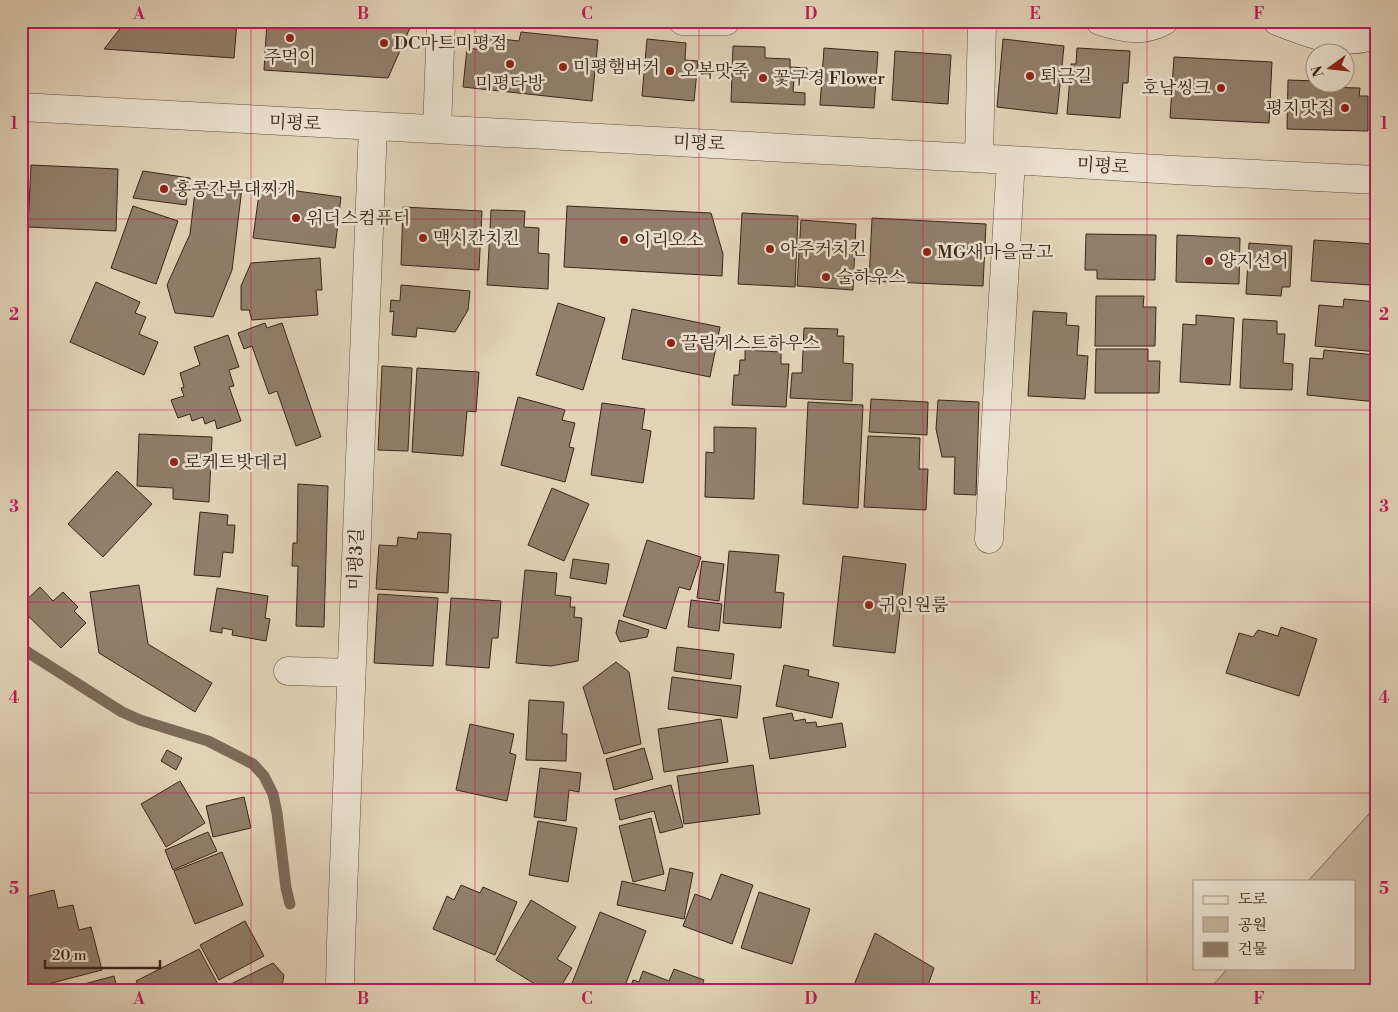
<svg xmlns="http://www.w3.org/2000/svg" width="1398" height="1012" font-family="'Libre Bodoni','Noto Serif KR',serif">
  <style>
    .green { fill: #c5b59d; stroke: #7f6d5b }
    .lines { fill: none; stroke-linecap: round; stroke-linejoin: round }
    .stream { stroke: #7c6a58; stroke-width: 11 }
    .building { fill: #917f6c; stroke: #392519 }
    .minor-casing { stroke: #635041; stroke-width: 29 }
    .minor { stroke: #ece2d1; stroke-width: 28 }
    .grid { fill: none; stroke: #c2185b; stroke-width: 1; stroke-opacity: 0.55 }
    .poi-dot { fill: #8f2418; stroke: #ece2d1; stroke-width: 2 }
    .labels { text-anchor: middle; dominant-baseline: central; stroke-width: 5; stroke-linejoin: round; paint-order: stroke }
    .poi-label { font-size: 18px; fill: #392519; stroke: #ece2d1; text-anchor: start }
    .street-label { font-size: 18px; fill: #392519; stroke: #ece2d1 }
    .neatline { fill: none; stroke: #c2185b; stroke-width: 2 }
    .grid-label { font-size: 16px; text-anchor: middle; font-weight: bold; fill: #c2185b }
  </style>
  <rect width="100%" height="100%" fill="#e2d3b8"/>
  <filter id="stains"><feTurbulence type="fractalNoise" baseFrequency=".004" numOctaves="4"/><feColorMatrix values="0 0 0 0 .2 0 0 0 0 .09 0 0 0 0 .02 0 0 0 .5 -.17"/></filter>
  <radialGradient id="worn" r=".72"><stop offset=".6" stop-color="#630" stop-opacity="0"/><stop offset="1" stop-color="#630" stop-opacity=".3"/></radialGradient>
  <path class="green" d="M1377,805V991H1208L1228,968H1354V881H1308Z"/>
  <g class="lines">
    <path class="stream" d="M21,648L122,712L140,720L208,741L253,764L264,776L273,794L277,813L286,888L290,904"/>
  </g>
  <path class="building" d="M126,21H237L234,58L104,49Z
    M267,21H413L388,78L264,70Z
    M521,32L598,40L592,101L463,87L467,48L483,50L484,37L519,41Z
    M647,39L686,43L685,60L698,61L694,101L642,96Z
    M1003,39L1064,46L1057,114L997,107Z
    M733,46L765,47V58L790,59V67L807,68V77H794L793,92L805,93V105L731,102Z
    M824,48L878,52L874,108L820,105Z
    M1077,48L1130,51L1128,83H1123L1120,118L1067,114L1071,64H1076Z
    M895,51L951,55L948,104L892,100Z
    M1174,57L1272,62L1269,123L1170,118Z
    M1288,80L1316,81V82H1323V87L1360,88L1359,96H1368V131L1287,129Z
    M31,165L118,169L116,231L28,227Z
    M143,171L190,178L186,205L133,198Z
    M196,183L242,188L232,270L213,317L175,313L167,285L190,234Z
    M260,186L341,197L335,248L253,238Z
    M133,206L178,221L156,284L111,268Z
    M567,206L711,213L723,254L722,276L564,267Z
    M403,207L482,211L479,270L401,265Z
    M491,210L525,211L524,227L539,228L538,253L549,254L548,289L487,285Z
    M742,213L798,216L795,287L738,284Z
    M872,218L986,224L983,286L869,281Z
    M801,220L856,224L853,290L797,286Z
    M1086,234L1156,235L1155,280L1097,279V270H1085Z
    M1177,235L1240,238L1239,284L1176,282Z
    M1314,240L1374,244L1371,285L1311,281Z
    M1249,243L1292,246L1290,287H1282L1281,296L1246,294Z
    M320,258L322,290H316L318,315L252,320L249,310H241V286L251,263Z
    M96,282L140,302L135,313L146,317L139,334L158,342L144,375L70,342Z
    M401,285L470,291L468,310L455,332L417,328L416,337L392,335L394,311L390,312L391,300L400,301Z
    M1096,296H1144L1143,307H1156L1155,346H1095Z
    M1344,299L1377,302V352L1315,346L1319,305L1343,307Z
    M558,303L605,318L583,390L536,375Z
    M632,309L720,327L710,377L622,359Z
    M1033,311L1067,313L1066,325L1079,326L1077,355L1088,356L1085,399L1028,396Z
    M1196,315L1234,318L1230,385L1180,382L1183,324L1196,325Z
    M1243,319L1277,321V334H1285L1283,363L1293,364L1292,390L1240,388Z
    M265,323L267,328L282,323L321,437L296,446L277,391L269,394L252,346L244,349L238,333Z
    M804,328L838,329L837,336H844L843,363L853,364L852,401L790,398L792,373H802Z
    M228,335L239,367L229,370L234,386L229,387L241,421L217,429L215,420L205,424L203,417L192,421L190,414L178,418L171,400L184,396L181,388L184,387L180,373L200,365L194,347Z
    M1096,349H1148V361H1160L1159,393H1095Z
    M745,350L781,352V364H789L786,407L732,405L734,375H739L740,360H745Z
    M1324,350L1377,355V402L1307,395L1310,358L1323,359Z
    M382,366L412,368L408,451L378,450Z
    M417,368L479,372L476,412L467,411L463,456L412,452Z
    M518,397L565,410L562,420L575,423L569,447L574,448L565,482L501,465Z
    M871,399L928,402L927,435L869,432Z
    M938,400L979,402L976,495L954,494L955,457H942L936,429Z
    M808,402L863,405L858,508L803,504Z
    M602,403L645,409L642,429L651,431L643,483L591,475Z
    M714,427L756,428L754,499L705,497L706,452L714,453Z
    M139,434L212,437L209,502L173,499V488L137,486Z
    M868,436L920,438L919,469H928L926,510L864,507Z
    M117,471L152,504L103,557L68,524Z
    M298,484L328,486L324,627L296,626L298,566H292L293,543H297Z
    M552,488L589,504L564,561L528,545Z
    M200,512L228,515L227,525H235L233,553L223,552L220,577L194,575Z
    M21,516L27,517L21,546Z
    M418,532L451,534L448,593L376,589L379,545L397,546L398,537L417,539Z
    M647,540L701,557L690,590L679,587L666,629L623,616Z
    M729,551L779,555L775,592L784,593L781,628L723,623Z
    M843,556L906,564L895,653L833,646Z
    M573,559L609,564L606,584L570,578Z
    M702,561L724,564L719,601L697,598Z
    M525,570L557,573L555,595L571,597L570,607H575L574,617L582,618L578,661L551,666L516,663Z
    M139,585L148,644L212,683L195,712L99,653L90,592Z
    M40,587L53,601L63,592L78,607L74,611L86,623L61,648L21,609V605Z
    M217,588L268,596L265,618L270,619L266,641L232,635L233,630L222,628V633L210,631Z
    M378,594L438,598L433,666L374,663Z
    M451,598L501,601L498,638H492L489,668L446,665Z
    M691,600L722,604L719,631L688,627Z
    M619,620L649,630L647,637L620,642L616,633Z
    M1281,627L1317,639L1299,696L1226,673L1239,633L1253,637L1258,630L1278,636Z
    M677,647L734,654L731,679L674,671Z
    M616,662L629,672L641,744L604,754L583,687Z
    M784,665L809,670L808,676L839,683L832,718L776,706Z
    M672,677L741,686L737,718L668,709Z
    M529,700L564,702L562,734H567L566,761L526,760Z
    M792,713L794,721L805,719L806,723L816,722L817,727L842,723L846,747L770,759L763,718Z
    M721,719L728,762L664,772L658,729Z
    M470,724L514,734L510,753L516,755L507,801L456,790Z
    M644,748L653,779L614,790L606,759Z
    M167,750L182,758L176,770L161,761Z
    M753,765L760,814L684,824L677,776Z
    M540,768L581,773L579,792L569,790L566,821L534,817Z
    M180,781L205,823L166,847L141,804Z
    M671,785L683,827L660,833L654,811L620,820L615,799Z
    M244,797L251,828L213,837L206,806Z
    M651,818L664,874L633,882L619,826Z
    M538,821L577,828L568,882L529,875Z
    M208,832L217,851L173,870L165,850Z
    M222,852L243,905L195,924L174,871Z
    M670,868L693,873L684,919L617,905L622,881L665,891Z
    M721,874L753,885L732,944L683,926L695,894L711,900Z
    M461,885L480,893L483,887L517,902L495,955L433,929L447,896L454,900Z
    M54,890L58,908L73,905L79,930L91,927L102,970L21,991V898Z
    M759,892L810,909L792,964L741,948Z
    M531,900L576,927L557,959L572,968L558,991H546L496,960Z
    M600,912L646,931L623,991H569Z
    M245,921L264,956L219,980L200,945Z
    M875,933L934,968L926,991L852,990Z
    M199,949L221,990L141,991L136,981Z
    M273,963L284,975L281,991H232L229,985Z
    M674,969L704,980L700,991H629L633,980L639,982L643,971L669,981Z
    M114,976L118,991H58Z
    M715,986L728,991H713Z"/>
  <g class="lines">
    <g class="minor-casing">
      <path id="minor" d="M683,21H726
        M1100,21C1122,28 1142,33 1164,21
        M1277,21C1310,34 1342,48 1377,34
        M21,107L1011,160L1174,170L1377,180
        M437,129L441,21
        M979,158L982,21
        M989,539L1011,160
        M288,671L351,673
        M343,991L340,985L341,943L373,127"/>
    </g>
    <use href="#minor" class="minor"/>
  </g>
  <path class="grid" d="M251,21V991M475,21V991M699,21V991M923,21V991M1147,21V991M21,219H1377M21,410H1377M21,602H1377M21,793H1377"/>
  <g class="poi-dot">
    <circle cx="290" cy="38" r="5"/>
    <circle cx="384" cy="43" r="5"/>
    <circle cx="510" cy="64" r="5"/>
    <circle cx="563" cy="67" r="5"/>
    <circle cx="670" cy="71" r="5"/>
    <circle cx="1030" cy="76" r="5"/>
    <circle cx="763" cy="78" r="5"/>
    <circle cx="1221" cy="88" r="5"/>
    <circle cx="1345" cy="108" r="5"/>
    <circle cx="164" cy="189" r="5"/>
    <circle cx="296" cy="218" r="5"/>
    <circle cx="423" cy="238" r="5"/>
    <circle cx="624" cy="240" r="5"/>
    <circle cx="770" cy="249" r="5"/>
    <circle cx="927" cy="252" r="5"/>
    <circle cx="1209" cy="261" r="5"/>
    <circle cx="826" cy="277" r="5"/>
    <circle cx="671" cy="343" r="5"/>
    <circle cx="174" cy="462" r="5"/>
    <circle cx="869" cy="605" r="5"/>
  </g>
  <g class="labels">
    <g class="poi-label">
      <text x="394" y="43">DC마트미평점</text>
      <text x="290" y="57" text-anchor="middle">주먹이</text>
      <text x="573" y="67">미평햄버거</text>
      <text x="680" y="71">오복맛죽</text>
      <text x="1040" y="76">퇴근길</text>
      <text x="773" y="78">꽃구경 Flower</text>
      <text x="510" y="83" text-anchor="middle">미평다방</text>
      <text x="1211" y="88" text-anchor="end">호남씽크</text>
      <text x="1335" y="108" text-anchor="end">평지맛집</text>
      <text x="174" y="189">홍콩간부대찌개</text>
      <text x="306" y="218">위더스컴퓨터</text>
      <text x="433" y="238">맥시칸치킨</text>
      <text x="634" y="240">이리오소</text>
      <text x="780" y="249">아주커치킨</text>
      <text x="937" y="252">MG새마을금고</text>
      <text x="1219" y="261">양지선어</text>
      <text x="836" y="277">술하우스</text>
      <text x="681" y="343">끌림게스트하우스</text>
      <text x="184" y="462">로케트밧데리</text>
      <text x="879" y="605">귀인원룸</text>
    </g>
    <g class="street-label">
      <text transform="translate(295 123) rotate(3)">미평로</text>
      <text transform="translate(699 143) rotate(3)">미평로</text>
      <text transform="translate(1103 166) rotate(4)">미평로</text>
      <text transform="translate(356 559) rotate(-88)">미평3길</text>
    </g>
  </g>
  <rect width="1398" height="1012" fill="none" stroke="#e2d3b8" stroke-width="55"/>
  <rect x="1193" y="880" width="162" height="90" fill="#ece2d1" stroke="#a49687"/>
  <rect x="1203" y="896" width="25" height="8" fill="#ece2d1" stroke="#a49687"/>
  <text x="1238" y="904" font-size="15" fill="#392519">도로</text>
  <rect x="1203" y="917" width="25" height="15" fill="#c5b59d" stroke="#a49687"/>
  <text x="1238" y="930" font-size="15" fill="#392519">공원</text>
  <rect x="1203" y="942" width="25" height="15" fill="#917f6c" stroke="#a49687"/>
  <text x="1238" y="954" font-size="15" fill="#392519">건물</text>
  <g transform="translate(1330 68) rotate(255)"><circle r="24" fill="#ece2d1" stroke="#a49687"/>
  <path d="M0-4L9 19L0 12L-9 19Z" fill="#8f2418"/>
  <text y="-8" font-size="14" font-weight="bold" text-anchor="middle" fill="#392519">N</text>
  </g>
  <path d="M45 960v8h115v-8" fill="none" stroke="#392519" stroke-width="2.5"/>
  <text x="52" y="960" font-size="15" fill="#392519" stroke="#ece2d1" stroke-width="4" paint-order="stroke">20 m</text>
  <rect x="28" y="28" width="1342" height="956" class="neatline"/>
  <g class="grid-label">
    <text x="139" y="19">A</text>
    <text x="363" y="19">B</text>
    <text x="587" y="19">C</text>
    <text x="811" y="19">D</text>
    <text x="1035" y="19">E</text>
    <text x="1259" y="19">F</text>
    <text x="14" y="129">1</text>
    <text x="1384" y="129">1</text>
    <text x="14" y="320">2</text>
    <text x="1384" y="320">2</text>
    <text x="14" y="512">3</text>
    <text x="1384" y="512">3</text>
    <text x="14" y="703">4</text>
    <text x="1384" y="703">4</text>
    <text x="14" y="894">5</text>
    <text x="1384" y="894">5</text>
    <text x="139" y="1004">A</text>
    <text x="363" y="1004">B</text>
    <text x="587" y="1004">C</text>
    <text x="811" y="1004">D</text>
    <text x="1035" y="1004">E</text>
    <text x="1259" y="1004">F</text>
  </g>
  <rect width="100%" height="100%" filter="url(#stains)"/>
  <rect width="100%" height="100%" fill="url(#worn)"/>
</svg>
